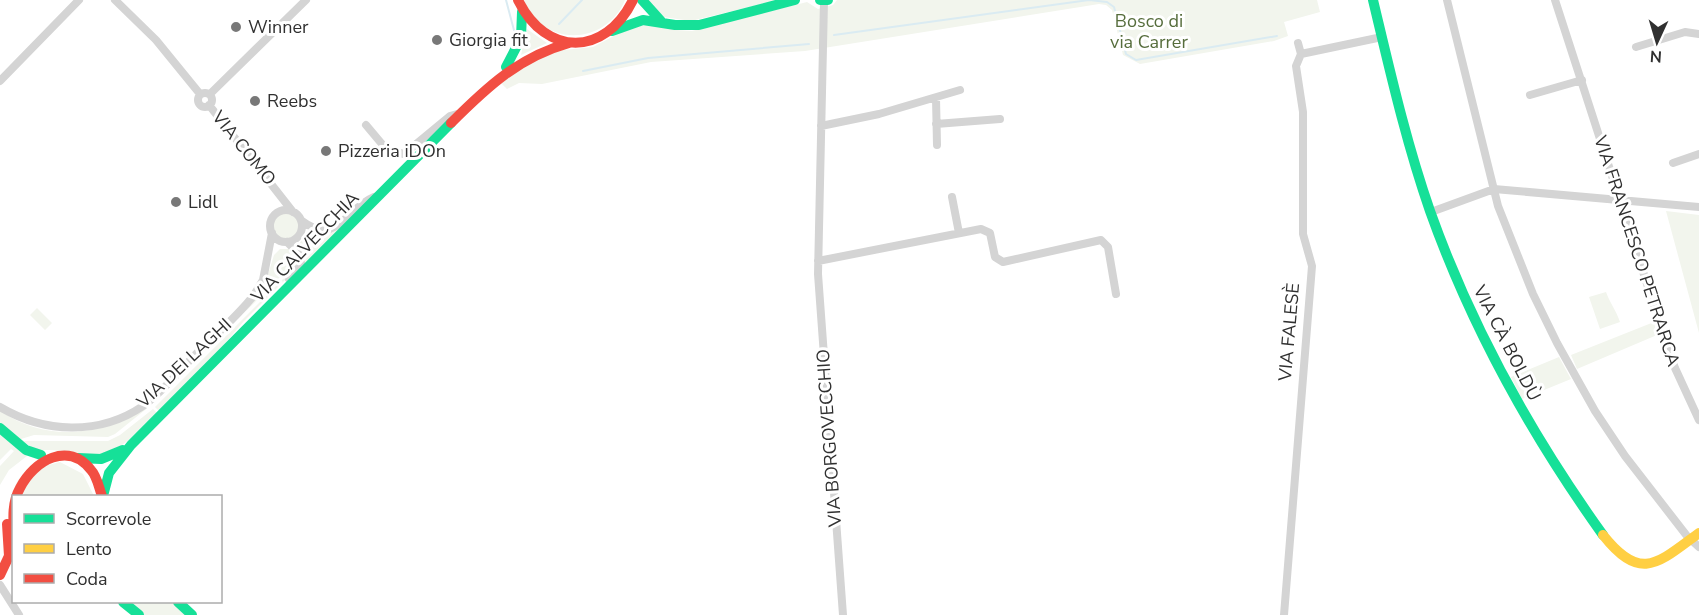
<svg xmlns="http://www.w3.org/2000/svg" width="1699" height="615" font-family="'Nunito Sans',sans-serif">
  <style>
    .green { fill: #f2f5ed }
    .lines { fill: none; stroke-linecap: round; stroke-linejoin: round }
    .stream { stroke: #daebf2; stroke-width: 2 }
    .street { stroke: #d4d4d4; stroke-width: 8 }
    .fast { stroke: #16e098; stroke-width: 10 }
    .slow { stroke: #ffcf43; stroke-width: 10 }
    .jam { stroke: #f24e42; stroke-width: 10 }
    .poi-dot { fill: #787878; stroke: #fff; stroke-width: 2 }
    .labels { text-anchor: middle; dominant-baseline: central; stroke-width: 6; stroke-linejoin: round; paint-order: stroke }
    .park-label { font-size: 18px; fill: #566d3c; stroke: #fff }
    .poi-label { font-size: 18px; fill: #303030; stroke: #fff; text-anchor: start }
    .street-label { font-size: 18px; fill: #303030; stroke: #fff }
  </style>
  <rect width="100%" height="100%" fill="#fff"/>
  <path class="green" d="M524,0H625C606,46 542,48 524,0Z
    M646,0H779L691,21L664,17Z
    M837,0H1317L1320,12L1284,22L1288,36L1274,41L1140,64L1123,55L1112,10L1106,5L1099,4L805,51L651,62L542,84L519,83L507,89L500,82L527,60L554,51L593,47L629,28L650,24L676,30L692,31L807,2L818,9L833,5Z
    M527,29L547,43L521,55Z
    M1666,211L1699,215V333Z
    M273 226a13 13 0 1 1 26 0a13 13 0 1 1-26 0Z
    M348,220L302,268L301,252L318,242L323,234L334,231Z
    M308,230L319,233L314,241L300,250L296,246L304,239Z
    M280,249H290L295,253L292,256L294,263L246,311L265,284L274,255Z
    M299,258L295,270L244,321L216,354L159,411L155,407L294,268Z
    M1606,292C1610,303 1616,310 1620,322L1600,329L1589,297Z
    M37,308L52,323L45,330L30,315Z
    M1654,322L1657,335L1577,369L1571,355Z
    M1559,357L1571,379L1522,399L1511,377Z
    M150,406L115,434L108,437L34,435L21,439L24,441H108L120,435L153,409L157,413C139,429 118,457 93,456C72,455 60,447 37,451L0,425V411C50,444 101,435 150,406Z
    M0,432L27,456L9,470L0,485V466L14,451L11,449L0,460Z
    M60,462L83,474L94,496H14C13,470 40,468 60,462Z
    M127,602H174L187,615H143Z"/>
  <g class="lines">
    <path class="stream" d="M506,0L515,34
      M559,24L582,0
      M834,35L1089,0L1107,2L1114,7L1126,54L1136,60L1277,36
      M583,71L648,58L809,44"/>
    <path class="street" d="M115,0L156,40L200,94
      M1447,0L1498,206L1533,294L1557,343L1595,411L1625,456L1687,536L1699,547
      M1555,0L1660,324L1675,368L1699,420
      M824,1L818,274L843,615
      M1298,43L1301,54
      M1636,47L1685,32L1699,34
      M0,81L79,0
      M198 100a7 7 0 1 1 14 0a7 7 0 1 1-14 0Z
      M210,94L306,0
      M1530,95L1582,80
      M936,98L937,145
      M209,105L293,212
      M936,124L1000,119
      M366,125L387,150L404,154L450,116L457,114
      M821,126L879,114L960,90
      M1673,163L1699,154
      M952,197L959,233
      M270 226a16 16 0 1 1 32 0a16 16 0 1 1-32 0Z
      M1431,212L1494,189L1699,207
      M302,221C337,247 345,209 374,197
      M287,242L298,253L301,263L289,279
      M818,261L981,229L990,233L995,257L1003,262L1101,240L1108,247L1116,294
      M0,407C44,433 99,436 143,406C163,392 179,371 196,354C215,335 237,317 254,295L263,280L272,233
      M0,585L19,615
      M1284,615L1312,266L1303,234V112L1296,66L1301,54L1382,37"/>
    <path class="fast" d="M642,0L661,21
      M820,0H828
      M1373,0C1390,71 1406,142 1430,211C1471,326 1532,436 1603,535
      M612,31L643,20L675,25H699L795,0
      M506,67L521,38L522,12
      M0,428L26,450L41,455
      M78,458L101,459L123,450
      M103,496L109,473L131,445L451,123
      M123,602L139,615
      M178,602L192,615"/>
    <path class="slow" d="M1603,535C1641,583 1658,563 1699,533"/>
    <path class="jam" d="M518,0C546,57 605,57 633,0
      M451,123C487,87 519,57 569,43
      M14,534C13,518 12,502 20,488C34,460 69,441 91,470C97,476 99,488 102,496
      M0,575L9,556L7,524"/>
  </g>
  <g class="poi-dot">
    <circle cx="236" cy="27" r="6"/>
    <circle cx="437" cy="40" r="6"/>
    <circle cx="255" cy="101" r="6"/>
    <circle cx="326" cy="151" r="6"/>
    <circle cx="176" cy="202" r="6"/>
  </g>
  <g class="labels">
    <g class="park-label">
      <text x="1149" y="21">Bosco di<tspan x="1149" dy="21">via Carrer</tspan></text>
    </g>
    <g class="poi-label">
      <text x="248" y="27">Winner</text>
      <text x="449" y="40">Giorgia fit</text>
      <text x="267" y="101">Reebs</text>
      <text x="338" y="151">Pizzeria iDOn</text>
      <text x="188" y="202">Lidl</text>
    </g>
    <g class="street-label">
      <text transform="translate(244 148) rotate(51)">VIA COMO</text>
      <text transform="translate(305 247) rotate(-46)">VIA CALVECCHIA</text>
      <text transform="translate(1637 251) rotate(72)">VIA FRANCESCO PETRARCA</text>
      <text transform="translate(1289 332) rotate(-85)">VIA FALESÈ</text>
      <text transform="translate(1507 343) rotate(63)">VIA CÀ BOLDÙ</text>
      <text transform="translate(184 363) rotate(-43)">VIA DEI LAGHI</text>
      <text transform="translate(829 438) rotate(-94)">VIA BORGOVECCHIO</text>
    </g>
  </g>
  <rect x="12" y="495" width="210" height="108" fill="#ffffff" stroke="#acacac" stroke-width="1.5"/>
  <rect x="24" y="514" width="30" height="9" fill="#16e098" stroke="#acacac" stroke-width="1.5"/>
  <text x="66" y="525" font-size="18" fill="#303030">Scorrevole</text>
  <rect x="24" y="544" width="30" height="9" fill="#ffcf43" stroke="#acacac" stroke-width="1.5"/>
  <text x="66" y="555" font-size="18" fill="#303030">Lento</text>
  <rect x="24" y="574" width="30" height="9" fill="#f24e42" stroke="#acacac" stroke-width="1.5"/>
  <text x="66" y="585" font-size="18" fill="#303030">Coda</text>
  <g transform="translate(1657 42) rotate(184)" stroke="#ffffff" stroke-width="4.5" paint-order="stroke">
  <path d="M0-4.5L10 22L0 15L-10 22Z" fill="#303030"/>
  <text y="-9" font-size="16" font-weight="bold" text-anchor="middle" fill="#303030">N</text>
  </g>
</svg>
